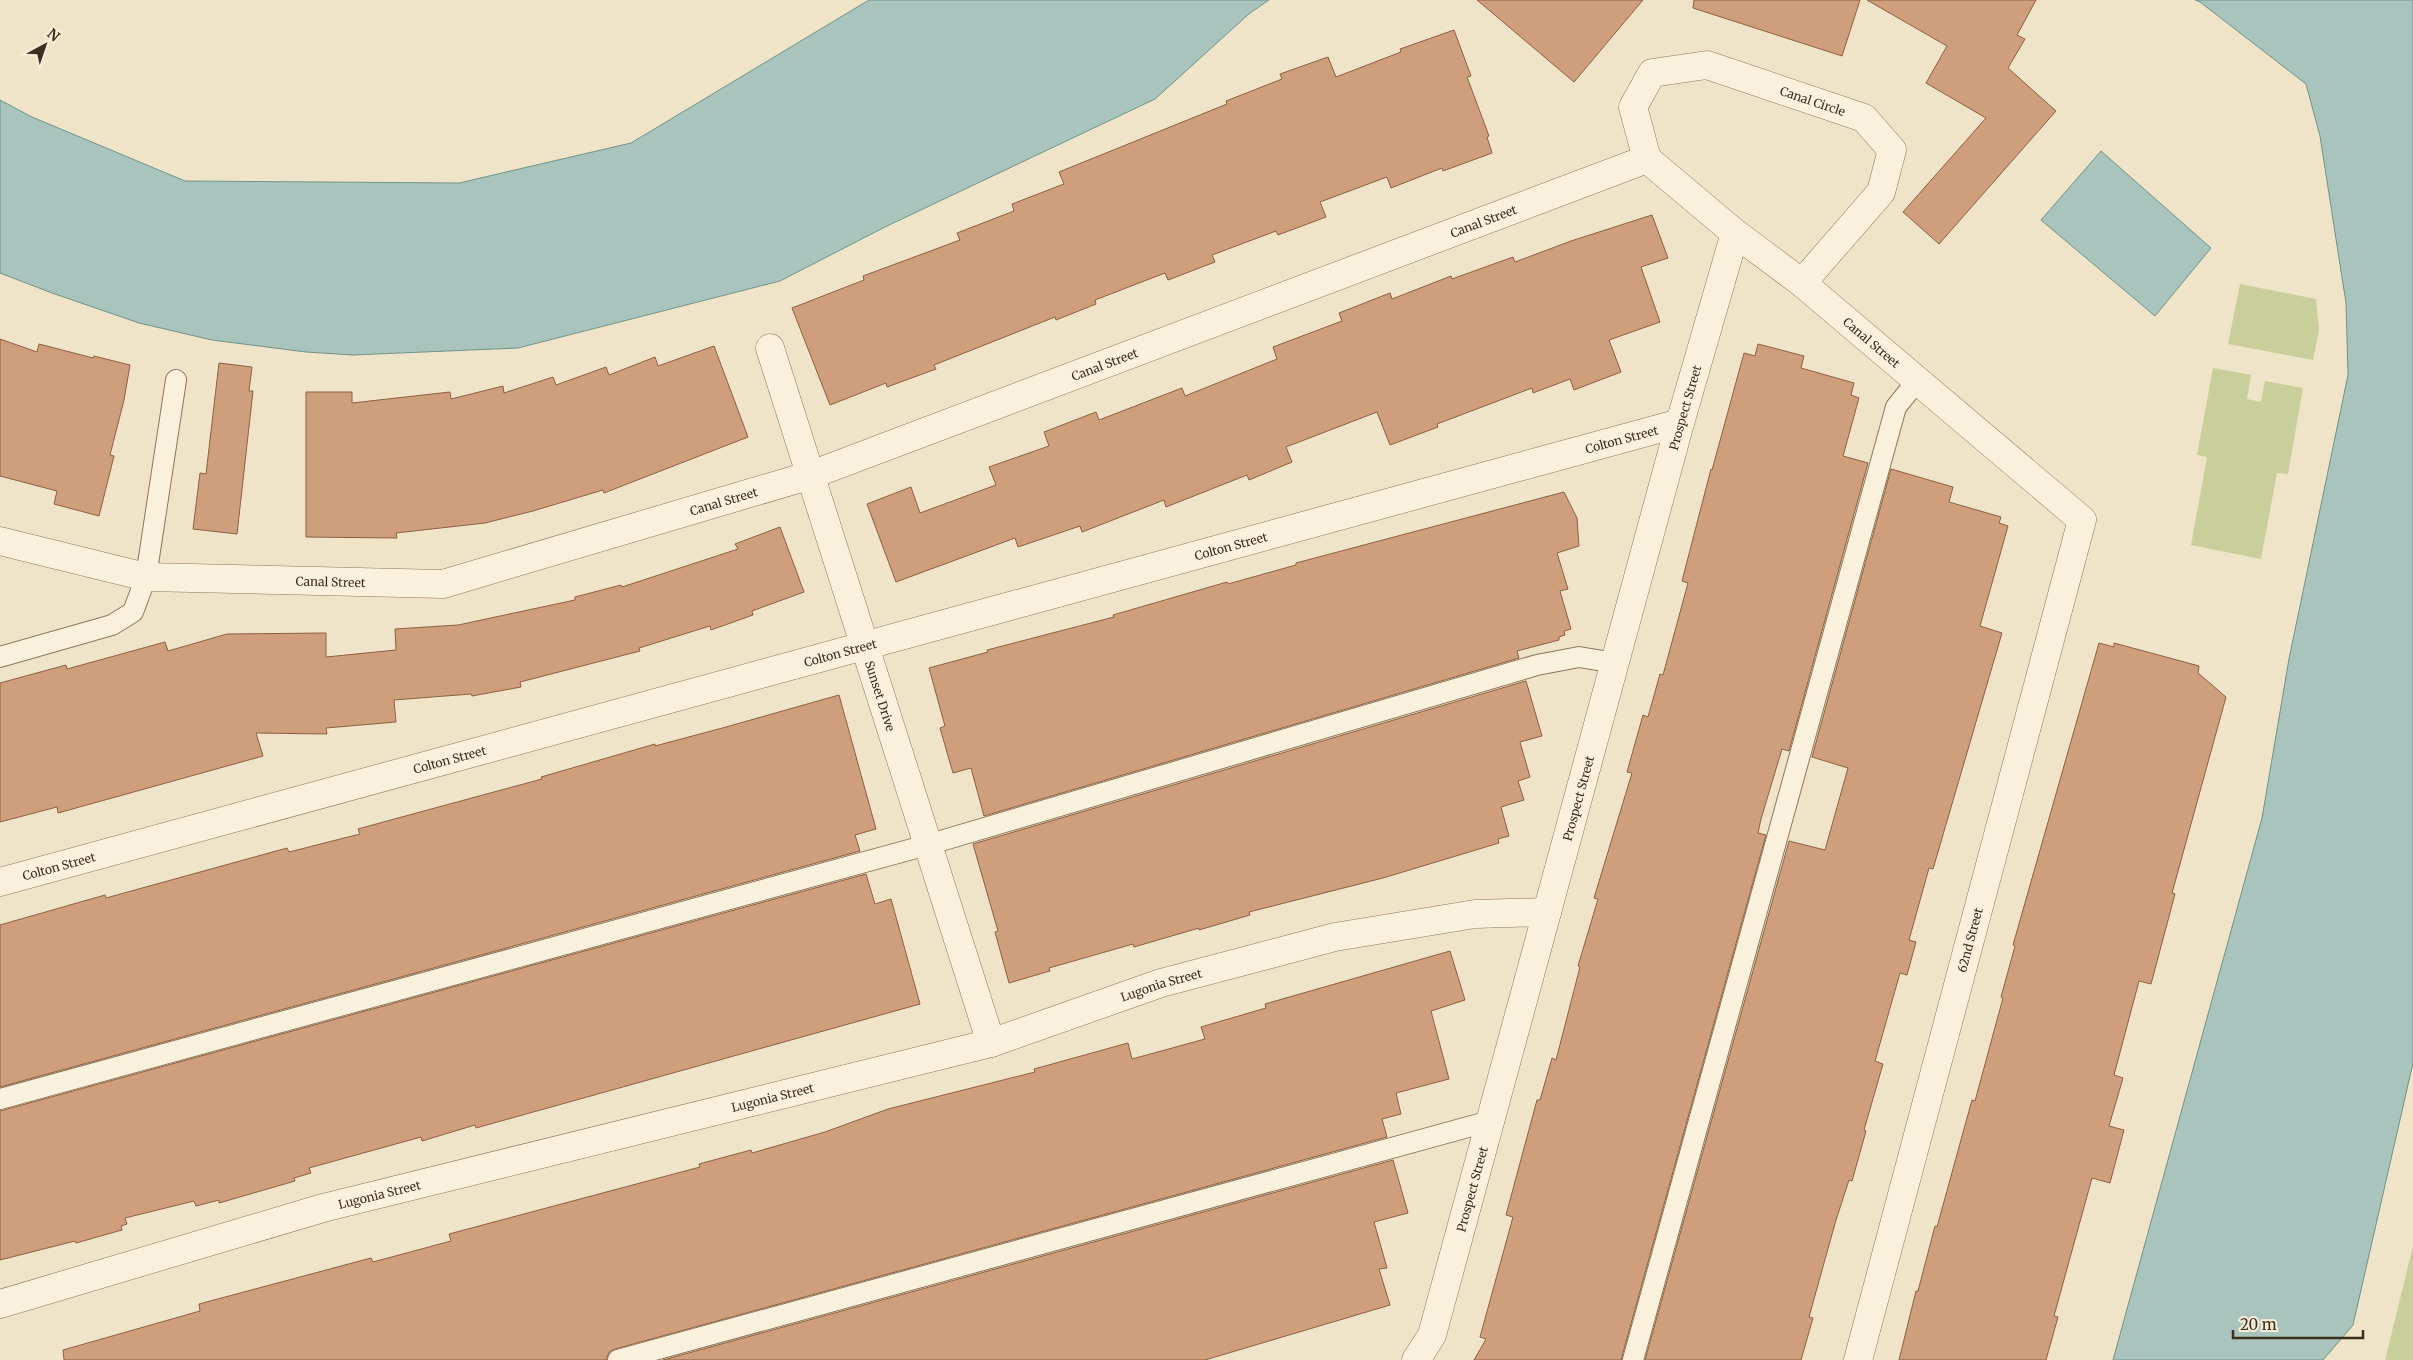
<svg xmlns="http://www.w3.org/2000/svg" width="2413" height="1360" font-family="Merriweather,serif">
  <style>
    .green { fill: #c9cf9b }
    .water { fill: #a9c4bc; stroke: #6f938a }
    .building { fill: #cf9f7d; stroke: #8d5f41 }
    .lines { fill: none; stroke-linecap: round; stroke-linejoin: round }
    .lane-casing { stroke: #8d765c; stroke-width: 22 }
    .street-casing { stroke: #8d765c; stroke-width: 29 }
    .lane { stroke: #faf1dc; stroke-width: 20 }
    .street { stroke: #faf1dc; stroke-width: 28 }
    .labels { text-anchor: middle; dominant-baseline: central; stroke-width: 4; stroke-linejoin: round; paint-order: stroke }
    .street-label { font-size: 12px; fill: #3d2e20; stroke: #f7eed8 }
  </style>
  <rect width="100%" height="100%" fill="#f0e4c8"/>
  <path class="green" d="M2240,284L2316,299L2319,330L2313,360L2228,344Z
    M2213,368L2251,375L2247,399L2261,402L2265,381L2303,388L2288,474L2277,473L2261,559L2191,545L2207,457L2197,455Z
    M2413,1246V1360H2385Z"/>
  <path class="water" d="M869,0H1269L1250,13L1155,99L885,227L780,281L518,348L353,355L306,352L212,340L139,323L52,293L0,273V100L32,117L185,181L459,183L631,143Z
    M2195,0H2413V1063L2353,1325L2323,1360H2113L2262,818L2289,659L2348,375L2346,303L2320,136L2306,84L2200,2Z
    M2101,151L2211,248L2155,316L2041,220Z"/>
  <path class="building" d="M1477,0H1643L1574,82Z
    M1694,0H1860L1842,56L1693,8Z
    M1867,0H2036L2017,35L2025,39L2008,68L2056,111L1939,244L1903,212L1986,118L1926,83L1947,46Z
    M1454,30L1471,76L1467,77L1489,136L1487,137L1492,153L1443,171L1442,168L1391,188L1387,177L1320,202L1326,217L1278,235L1276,231L1212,255L1215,262L1168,280L1165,273L1095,300L1096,304L1056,320L1055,317L934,365L936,369L887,387L886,383L830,405L792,308L864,280L863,276L960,240L957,233L1014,211L1012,204L1064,184L1059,172L1227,104L1226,101L1282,79L1280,74L1328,57L1336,77L1401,52L1400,49Z
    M1652,215L1668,258L1641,267L1660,322L1609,340L1621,372L1574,390L1570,379L1533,393L1532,388L1437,424L1438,427L1390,445L1377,412L1286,447L1292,462L1249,480L1247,475L1166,507L1164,500L1082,532L1080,526L1018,547L1015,538L896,582L867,504L911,487L920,513L996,485L989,467L1049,446L1044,432L1096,412L1099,420L1182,388L1185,396L1277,359L1273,347L1342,321L1339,313L1390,293L1392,299L1451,276L1452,279L1513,257L1515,262L1571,241Z
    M0,339L37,352L39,344L93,358L94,356L130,365L124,400L110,455L114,456L99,516L54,504L57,491L0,476Z
    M1758,344L1804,356L1801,368L1854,383L1851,395L1859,398L1843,456L1868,463L1789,751L1782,749L1761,819L1758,833L1766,835L1621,1360H1474L1486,1339L1480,1337L1513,1217L1506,1215L1537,1100H1540L1552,1058L1556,1060L1580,967L1578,966L1598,899L1594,898L1632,773L1627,772L1643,715L1648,717L1660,674L1663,675L1688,583L1682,581L1711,469L1712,470L1744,353L1755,356Z
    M714,346L748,437L604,493L603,490L533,511L485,523L396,533L397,538L306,537V392H352V403L450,392L451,399L503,386L504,393L553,377L556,385L606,367L609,375L655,357L658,366Z
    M219,363L252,367L249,391H253L237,534L193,529L200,473L206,474Z
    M1891,469L1953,487L1949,502L2001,517L1999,523L2008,526L1980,626L2002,633L1933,869L1929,868L1909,940L1916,942L1907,975L1900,973L1875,1061L1883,1064L1864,1130L1866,1131L1852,1181L1849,1180L1836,1220L1809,1317L1813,1318L1801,1360H1645L1789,841L1825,850L1848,768L1812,757Z
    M1564,492L1577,518L1579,546L1557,553L1568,589L1560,591L1571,629L1564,631L1565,635L1559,637V640L1517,651L1519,658L984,816L971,768L953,773L940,728L945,726L929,668L988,652L987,650L1114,617L1113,615L1227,582L1228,584L1296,565V563Z
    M780,527L804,592L752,611L753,615L711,630L710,626L639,648L640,651L520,682L521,687L472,696L471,694L394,700L396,722L326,728L327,734L256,733L263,756L58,813L57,807L0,822V683L66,665L67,669L165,642L168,651L227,634L326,633V657L396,650L395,629L458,625L575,600V597L621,585L622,587L738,549L735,544Z
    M2099,643L2114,647V643L2199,666L2198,673L2226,697L2172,893L2175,894L2151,984L2139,981L2114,1075L2123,1078L2109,1126L2124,1130L2110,1183L2092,1178L2054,1316L2058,1317L2046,1360H1899L1916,1291H1918L1935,1226L1937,1227L1972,1100L1975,1101L2003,998L2001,997L2015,946L2013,945Z
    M1526,681L1542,736L1520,742L1530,777L1518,781L1524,800L1501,807L1509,836L1498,839L1499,843L1383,878L1249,912L1250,915L1199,930V928L1134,947L1133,944L1049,968L1050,971L1009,983L995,932L998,931L973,844Z
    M839,695L876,829L855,835L860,851L0,1087V925L105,895L106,898L287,848L289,852L360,834L358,829L398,818L542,779L541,777L655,744V746L726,727Z
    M866,874L875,904L891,899L920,1004L476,1128L475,1125L422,1141L421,1137L309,1168L311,1173L294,1178L295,1181L219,1203V1200L196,1206L194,1201L125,1218L127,1224L121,1226L122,1230L76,1243L75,1241L0,1260V1111Z
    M1450,951L1465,1000L1431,1011L1449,1079L1396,1093L1401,1114L1382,1119L1387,1137L615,1349L609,1352L606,1360H64L63,1350L200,1311L199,1304L371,1258L373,1262L451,1241L449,1234L700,1167L699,1164L751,1150L752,1153L825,1132L888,1109L1035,1072L1034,1069L1128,1043L1132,1059L1205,1039L1201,1027L1266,1008L1265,1004Z
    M1393,1160L1408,1213L1374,1222L1387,1268L1379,1269L1390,1305L1205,1360H663Z"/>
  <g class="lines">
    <g class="lane-casing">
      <path id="lane" d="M0,657L112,625L133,612L146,577L176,380
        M0,1099L927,845L1537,665L1579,657L1615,663
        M618,1360L1490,1121
        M1633,1360L1896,407L1917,381"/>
    </g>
    <g class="street-casing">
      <g id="street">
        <path id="s1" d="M1647,159L1633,107L1652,73L1707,65L1864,118L1892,150L1881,192L1802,283"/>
        <path id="s2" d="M770,348L991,1043"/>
        <path id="s3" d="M0,541L146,577L443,584L811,475L1647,159L1735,233L1802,283L2082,520L1858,1360"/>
        <path id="s4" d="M0,882L1680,423"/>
        <path id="s5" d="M0,1304L323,1208L991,1043L1161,983L1335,937L1475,914L1547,912"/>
        <path id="s6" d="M1416,1360L1432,1335L1680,423L1735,233"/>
      </g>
    </g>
    <use href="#lane" class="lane"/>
    <use href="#street" class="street"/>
  </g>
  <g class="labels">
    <g class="street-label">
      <text stroke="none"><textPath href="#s1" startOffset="260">Canal Circle</textPath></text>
      <text stroke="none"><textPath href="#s3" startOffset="1550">Canal Street</textPath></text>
      <text stroke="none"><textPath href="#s3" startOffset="2015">Canal Street</textPath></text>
      <text stroke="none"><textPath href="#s3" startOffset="1145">Canal Street</textPath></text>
      <text stroke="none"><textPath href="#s6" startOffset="991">Prospect Street</textPath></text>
      <text stroke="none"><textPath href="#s4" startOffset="1681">Colton Street</textPath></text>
      <text stroke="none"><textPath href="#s3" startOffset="740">Canal Street</textPath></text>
      <text stroke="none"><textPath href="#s4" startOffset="1276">Colton Street</textPath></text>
      <text stroke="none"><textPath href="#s3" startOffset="335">Canal Street</textPath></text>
      <text stroke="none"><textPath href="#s4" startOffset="871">Colton Street</textPath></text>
      <text stroke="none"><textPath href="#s2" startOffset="365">Sunset Drive</textPath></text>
      <text stroke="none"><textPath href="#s4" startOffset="466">Colton Street</textPath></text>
      <text stroke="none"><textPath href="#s6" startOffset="586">Prospect Street</textPath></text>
      <text stroke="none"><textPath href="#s4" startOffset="61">Colton Street</textPath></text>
      <text transform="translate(1970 940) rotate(-75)">62nd Street</text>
      <text stroke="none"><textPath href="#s5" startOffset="1205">Lugonia Street</textPath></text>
      <text stroke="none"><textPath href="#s5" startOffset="800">Lugonia Street</textPath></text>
      <text stroke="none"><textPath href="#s6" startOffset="181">Prospect Street</textPath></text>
      <text stroke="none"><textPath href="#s5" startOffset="395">Lugonia Street</textPath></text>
    </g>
  </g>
  <g transform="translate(45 45) rotate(40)" stroke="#f7eed8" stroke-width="4" paint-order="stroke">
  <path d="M0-4L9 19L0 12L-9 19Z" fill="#3d2e20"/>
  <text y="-8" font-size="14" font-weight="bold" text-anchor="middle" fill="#3d2e20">N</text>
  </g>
  <path d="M2233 1330v8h130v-8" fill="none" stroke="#3d2e20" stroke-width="2.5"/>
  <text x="2240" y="1330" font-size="15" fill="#3d2e20" stroke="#f7eed8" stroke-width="4" paint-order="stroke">20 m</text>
</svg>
